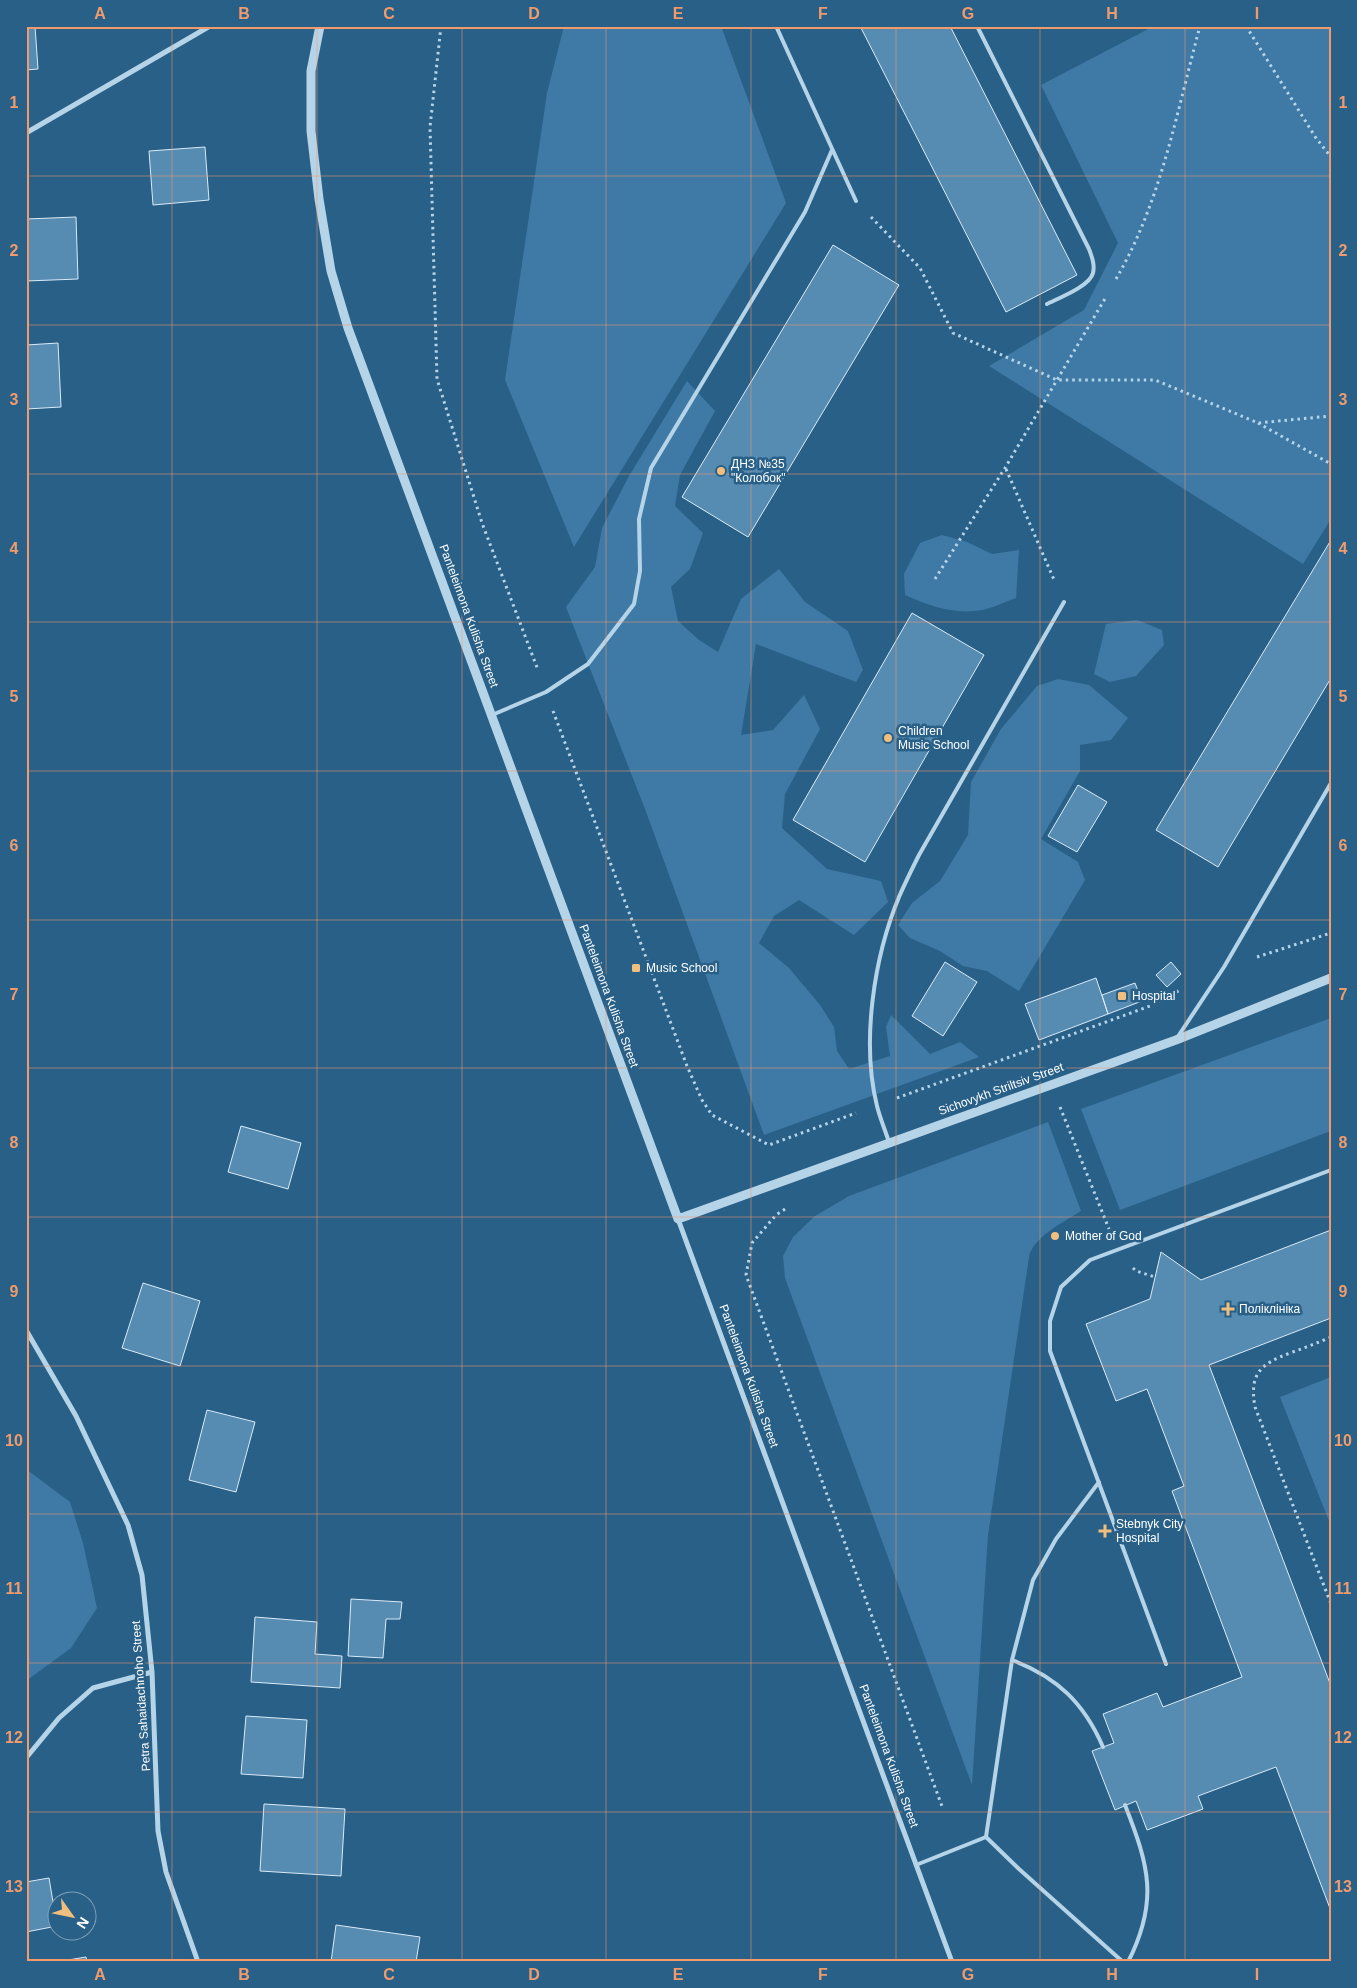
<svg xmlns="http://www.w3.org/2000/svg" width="1357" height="1988" font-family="Helvetica,sans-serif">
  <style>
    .green { fill: #3e7aa5 }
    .building { fill: #568bb2; stroke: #daebf7 }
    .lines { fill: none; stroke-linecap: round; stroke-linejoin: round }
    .path { stroke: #b6d4e8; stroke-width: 3; stroke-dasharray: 2.5 4; stroke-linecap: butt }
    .service { stroke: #b6d4e8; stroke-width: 4 }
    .minor { stroke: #b6d4e8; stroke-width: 5 }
    .tertiary { stroke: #b6d4e8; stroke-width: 9 }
    .grid { fill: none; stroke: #f19b6d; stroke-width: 1; stroke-opacity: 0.55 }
    .poi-dot { fill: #f0be7d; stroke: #296088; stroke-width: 2 }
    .labels { text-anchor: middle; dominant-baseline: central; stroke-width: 5; stroke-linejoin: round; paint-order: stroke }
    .poi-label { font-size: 12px; fill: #fff; stroke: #296088; text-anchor: start }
    .street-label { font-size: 12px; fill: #fff; stroke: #296088 }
    .neatline { fill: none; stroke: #f19b6d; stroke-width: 2 }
    .grid-label { font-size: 16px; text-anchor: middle; font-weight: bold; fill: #f19b6d }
  </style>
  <rect width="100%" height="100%" fill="#296088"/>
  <path class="green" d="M564,26H721L786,203L574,547L505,380L547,93Z
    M1154,26H1331V519L1303,564L989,366L1084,310L1118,243L1041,85Z
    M687,381L715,411L680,475L675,506L703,533L690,569L671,587L678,621L699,640L718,652L741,599L779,569L805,602L848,631L863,670L856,682L756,644L741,735L773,730L804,695L820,729L785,794L782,828L827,869L881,881L888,902L854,935L799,900L774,916L759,943L789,968L820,1005L834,1027L837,1051L849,1069L890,1056L886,1027L891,1015L930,1054L960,1042L979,1057L764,1135L645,809L566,607L595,567L602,528L629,476Z
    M942,535L967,542L992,554L1019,550L1016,598C1005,602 993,608 982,610C955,615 929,606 905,595L904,574L920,543Z
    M1137,620L1162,630L1164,645L1136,676L1110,682L1094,674L1106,624Z
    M1058,679L1089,685L1128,718L1111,740L1080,745V771L1041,839L1078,862L1085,880L1019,991L987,971L963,966L940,951L910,938L898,925L912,903L940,881L968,835L971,782L1001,729L1037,686Z
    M1331,1018V1131L1120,1210L1081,1109Z
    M1048,1122L1081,1211C1064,1222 1033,1237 1029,1257L988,1535L972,1785L785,1278L783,1256L793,1237L815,1216L849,1196Z
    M1331,1377V1526L1280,1397Z
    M26,1469L70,1502L83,1543L97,1608L71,1648L26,1681Z"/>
  <path class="building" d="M26,26H35L38,69L26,70Z
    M860,26H950L1077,275L1006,312Z
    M205,147L209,200L153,205L149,151Z
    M76,217L78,279L26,281V219Z
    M833,245L899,285L748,537L682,497Z
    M58,343L61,407L26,409V345Z
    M1331,540V678L1218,867L1156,830Z
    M912,613L984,655L865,862L793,820Z
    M1078,785L1107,802L1077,852L1048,836Z
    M945,962L977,982L943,1036L912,1016Z
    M1171,962L1181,974L1167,987L1156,975Z
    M1096,978L1108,1014L1039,1040L1025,1004Z
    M1135,983L1142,1001L1108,1014L1102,995Z
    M241,1126L301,1143L288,1189L228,1172Z
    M1331,1230V1318L1209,1365L1331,1686V1911L1276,1767L1198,1796L1203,1809L1147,1830L1136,1801L1115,1810L1092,1751L1114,1743L1103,1714L1157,1693L1163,1707L1242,1677L1172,1491L1184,1486L1147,1389L1116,1401L1086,1324L1150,1299L1161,1252L1201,1280Z
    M143,1283L200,1301L180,1366L122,1348Z
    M207,1410L255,1422L236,1492L189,1480Z
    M351,1599L402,1602L400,1619H386L383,1658L348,1656Z
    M255,1617L317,1622L315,1654L342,1656L340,1688L251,1682Z
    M246,1716L307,1720L303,1778L241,1774Z
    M264,1804L345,1809L341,1876L260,1871Z
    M49,1878L57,1926L26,1932V1882Z
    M336,1925L420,1937L416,1962H331Z
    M86,1957L87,1962H56Z"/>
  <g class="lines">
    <path class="path" d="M441,26L430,127L437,379L482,523L538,670
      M1246,26L1316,138L1331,157
      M871,217L920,268L953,333L1057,380H1155L1258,423L1331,416
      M1116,279C1161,202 1177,111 1200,26
      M1258,423L1331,464
      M1006,469L1055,582
      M935,579L1005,468L1106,297
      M553,711L687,1066L702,1100L712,1115L769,1145L856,1113
      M1257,957L1331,933
      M897,1098L1150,1006L1180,990
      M1060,1107L1109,1229
      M785,1209L776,1215L752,1243L746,1275L943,1809
      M1133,1268L1136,1271L1155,1277
      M1331,1337C1317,1343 1304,1348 1290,1353C1261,1364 1249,1373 1255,1407L1331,1604"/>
    <path class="service" d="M776,26L856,201
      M977,26L1089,249C1092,257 1095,265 1093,273C1090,286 1059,298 1047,304
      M492,715L546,692L588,664L634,604L640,571L639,519L651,468L805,212L832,150
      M1177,1038L1224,967L1331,783
      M889,1142C885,1130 880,1118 877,1106C861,1042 874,957 899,897C905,883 912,869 919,855L1064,602
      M1012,1660C1057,1677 1084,1703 1103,1747
      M1166,1664L1050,1351V1321L1061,1287L1090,1260L1331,1170
      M1125,1805C1149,1866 1159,1901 1128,1962
      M986,1837L1012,1660L1033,1580L1056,1539L1099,1482
      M916,1865L986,1837L1019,1869L1123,1962"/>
    <path class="minor" d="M26,133L210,26
      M678,1219L952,1962
      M26,1330L76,1416L128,1525L142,1575L152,1672L158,1831L166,1872L198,1962
      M26,1758L59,1718L93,1688L152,1672"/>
    <path class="tertiary" d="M320,26L311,71V131L319,199L331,271L348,328L678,1219L1176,1040L1331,978"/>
  </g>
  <path class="grid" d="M172,26V1962M317,26V1962M462,26V1962M606,26V1962M751,26V1962M896,26V1962M1040,26V1962M1185,26V1962M26,176H1331M26,325H1331M26,474H1331M26,622H1331M26,771H1331M26,920H1331M26,1068H1331M26,1217H1331M26,1366H1331M26,1514H1331M26,1663H1331M26,1812H1331"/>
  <g class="poi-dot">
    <circle cx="721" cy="471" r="5"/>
    <circle cx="888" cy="738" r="5"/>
    <rect x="631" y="963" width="10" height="10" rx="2.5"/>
    <rect x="1117" y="991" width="10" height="10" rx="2.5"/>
    <circle cx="1055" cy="1236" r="5"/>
    <path d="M1225.5 1301.5h5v5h5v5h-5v5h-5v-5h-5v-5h5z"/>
    <path d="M1102.5 1523.5h5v5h5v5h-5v5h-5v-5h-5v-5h5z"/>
  </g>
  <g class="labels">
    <g class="poi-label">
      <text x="731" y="464">ДНЗ №35<tspan x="731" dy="14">"Колобок"</tspan></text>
      <text x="898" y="731">Children<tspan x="898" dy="14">Music School</tspan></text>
      <text x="646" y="968">Music School</text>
      <text x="1132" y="996">Hospital</text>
      <text x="1065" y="1236">Mother of God</text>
      <text x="1239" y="1309">Поліклініка</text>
      <text x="1116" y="1524">Stebnyk City<tspan x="1116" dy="14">Hospital</tspan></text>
    </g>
    <g class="street-label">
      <text transform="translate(469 616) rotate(70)">Panteleimona Kulisha Street</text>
      <text transform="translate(609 996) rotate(70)">Panteleimona Kulisha Street</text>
      <text transform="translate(1001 1089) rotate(-20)">Sichovykh Striltsiv Street</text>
      <text transform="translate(749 1376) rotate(70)">Panteleimona Kulisha Street</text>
      <text transform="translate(141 1696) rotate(-94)">Petra Sahaidachnoho Street</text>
      <text transform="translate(889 1756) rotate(70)">Panteleimona Kulisha Street</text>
    </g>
  </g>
  <rect width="1357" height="1988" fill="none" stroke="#296088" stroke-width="55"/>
  <g transform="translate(72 1916) rotate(123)"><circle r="24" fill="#296088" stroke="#7fa0b8"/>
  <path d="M0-4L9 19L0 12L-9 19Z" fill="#f0be7d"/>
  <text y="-8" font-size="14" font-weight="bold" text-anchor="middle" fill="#ffffff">N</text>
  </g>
  <rect x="28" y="28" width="1302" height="1932" class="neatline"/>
  <g class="grid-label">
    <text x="100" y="19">A</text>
    <text x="244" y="19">B</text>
    <text x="389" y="19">C</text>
    <text x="534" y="19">D</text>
    <text x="678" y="19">E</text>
    <text x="823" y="19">F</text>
    <text x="968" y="19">G</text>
    <text x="1112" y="19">H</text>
    <text x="1257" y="19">I</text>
    <text x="14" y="108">1</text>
    <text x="1343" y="108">1</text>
    <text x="14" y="256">2</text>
    <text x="1343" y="256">2</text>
    <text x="14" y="405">3</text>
    <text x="1343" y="405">3</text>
    <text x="14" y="554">4</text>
    <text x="1343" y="554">4</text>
    <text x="14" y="702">5</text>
    <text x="1343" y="702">5</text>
    <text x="14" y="851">6</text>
    <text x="1343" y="851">6</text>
    <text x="14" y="1000">7</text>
    <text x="1343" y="1000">7</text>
    <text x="14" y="1148">8</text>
    <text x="1343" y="1148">8</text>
    <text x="14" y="1297">9</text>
    <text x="1343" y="1297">9</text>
    <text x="14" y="1446">10</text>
    <text x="1343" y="1446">10</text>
    <text x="14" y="1594">11</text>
    <text x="1343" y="1594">11</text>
    <text x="14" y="1743">12</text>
    <text x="1343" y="1743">12</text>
    <text x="14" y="1892">13</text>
    <text x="1343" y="1892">13</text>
    <text x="100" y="1980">A</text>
    <text x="244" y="1980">B</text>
    <text x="389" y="1980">C</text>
    <text x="534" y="1980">D</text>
    <text x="678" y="1980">E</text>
    <text x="823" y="1980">F</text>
    <text x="968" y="1980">G</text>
    <text x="1112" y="1980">H</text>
    <text x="1257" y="1980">I</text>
  </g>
</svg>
